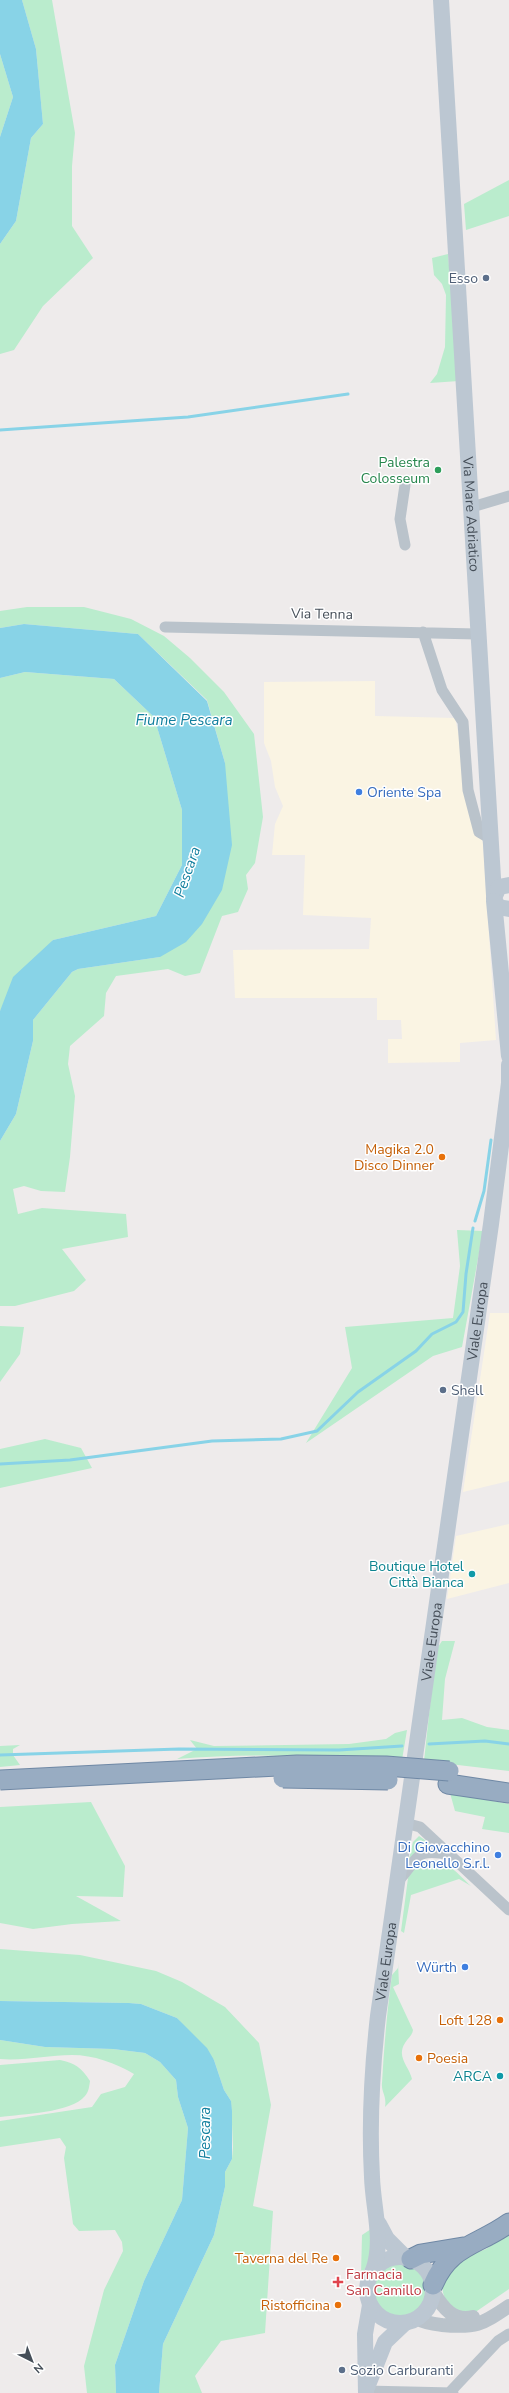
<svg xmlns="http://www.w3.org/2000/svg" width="509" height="2393" font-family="'Nunito Sans',sans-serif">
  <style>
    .commercial { fill: #faf4e3 }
    .green { fill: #baeccd }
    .water { fill: #88d3e7 }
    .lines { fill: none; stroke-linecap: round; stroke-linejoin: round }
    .stream { stroke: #88d3e7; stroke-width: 3 }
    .trunk-casing { stroke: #6f88a5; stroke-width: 21 }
    .minor { stroke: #bac3cb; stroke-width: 11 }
    .tertiary { stroke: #bac3cb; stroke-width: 14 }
    .secondary { stroke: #bcc7d2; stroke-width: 16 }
    .trunk { stroke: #98acc2; stroke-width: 19 }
    .trunk-bridge-casing { stroke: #6f88a5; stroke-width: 21; stroke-linecap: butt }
    .trunk-bridge { stroke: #98acc2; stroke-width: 19 }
    .service-dot { fill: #5c6f8a; stroke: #fff; stroke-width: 1.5 }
    .leisure-dot { fill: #2e9e5b; stroke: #fff; stroke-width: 1.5 }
    .shop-dot { fill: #3f7fe0; stroke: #fff; stroke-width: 1.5 }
    .food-dot { fill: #e8710a; stroke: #fff; stroke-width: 1.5 }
    .culture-dot { fill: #0f9aa8; stroke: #fff; stroke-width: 1.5 }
    .health-dot { fill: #e0444e; stroke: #fff; stroke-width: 1.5 }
    .labels { text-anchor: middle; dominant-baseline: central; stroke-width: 3; stroke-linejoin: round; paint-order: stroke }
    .service-label { font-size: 14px; fill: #4e5e75; stroke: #fff; text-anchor: start }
    .leisure-label { font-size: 14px; fill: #27864d; stroke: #fff; text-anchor: end }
    .street-label { font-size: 14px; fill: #454e58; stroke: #fff }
    .shop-label { font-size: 14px; fill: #366cbe; stroke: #fff; text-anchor: end }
    .food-label { font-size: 14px; fill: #c56008; stroke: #fff; text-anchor: end }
    .culture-label { font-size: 14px; fill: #0d838f; stroke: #fff; text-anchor: end }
    .health-label { font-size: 14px; fill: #be3a42; stroke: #fff; text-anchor: start }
    .water-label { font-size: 15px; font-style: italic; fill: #117f9e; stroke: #fff }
  </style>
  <rect width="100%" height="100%" fill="#eeebeb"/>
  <path class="commercial" d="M375,681V716L455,718L483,844L496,1040L460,1043V1062L388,1063V1039H402L401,1020H377V998H235L233,950L369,949L371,918L303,915L305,855H272L275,824L283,806L275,787L271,761L264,743V682Z
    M490,1313H509V1481L463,1492Z
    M509,1524V1583L447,1599L456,1536Z"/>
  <path class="green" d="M22,0H52L75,133L72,166V226L93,258L43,306L14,350L0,354V244L16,221L31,138L43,124L36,49Z
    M0,54L13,97L0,137Z
    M509,180V216L466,230L464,204Z
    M448,254L459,381L430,383L437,374L445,347L446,295L442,284L434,275L432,258Z
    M27,607H84L131,619L164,636L190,658L224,692L254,734L263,817L255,863L246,875L248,889L238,912L222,916L200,973L185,976L168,969L116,976L106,993L104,1016L70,1046L68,1064L75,1096L70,1157L65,1192L41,1191L24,1186L13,1189L18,1214L42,1208L126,1214L128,1237L62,1249L86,1280L74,1291L15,1306H0V1141L16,1114L33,1041V1020L72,972L78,969L160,957L225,763L207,700L138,634L24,624L0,628V611Z
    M25,672L114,679L154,717L182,810V865L156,916L53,940L0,1011V678Z
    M457,1230L483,1231L462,1347L433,1356L306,1443L352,1368L345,1327L453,1318L460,1266Z
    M0,1326L24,1327L20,1354L0,1382Z
    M45,1439L81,1448L92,1468L0,1488V1449Z
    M442,1641H455L445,1679L442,1720L462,1718L487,1727L509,1730V1771L424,1761L436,1650Z
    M407,1730L402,1760C327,1757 252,1752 177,1759L197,1749L190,1740L214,1746L349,1744L386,1739L395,1733Z
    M20,1745L13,1749V1755L20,1765L0,1767V1746Z
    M450,1793L509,1804V1833L482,1829L485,1817L455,1811Z
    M91,1802L125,1866L123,1897L76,1896L121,1921L72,1924L33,1929L0,1923V1807Z
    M419,1836L438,1849L409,1859L413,1842Z
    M426,1860C447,1859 457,1873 471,1886L459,1879L411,1895L404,1933L401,1931L408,1878L411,1871Z
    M0,1949L80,1955L156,1971L182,1982L225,2007L259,2043L271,2105L253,2206L273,2211L265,2333L221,2341L195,2376L202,2393H159L163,2344L214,2235L225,2187V2172L232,2159L233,2147L231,2101L224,2090L214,2060L177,2018L141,2004L129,2003L0,2001Z
    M398,1963L399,1984L393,1987L413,2030C412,2036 408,2038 405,2043C396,2057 409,2066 412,2079L385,2107C387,2096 381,2092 382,2083C384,2047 387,2011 392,1975L398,1968Z
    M0,2040L45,2047L113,2049L145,2053L160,2062L176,2080L178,2097L188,2128L182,2200L144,2281L115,2365L116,2393H87L84,2366L104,2290L123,2251L122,2242L115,2230L79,2231L73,2224L64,2158L66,2147L60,2138L0,2147V2121L92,2107L101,2094L125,2087L134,2074C116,2063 93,2055 72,2055C48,2055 24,2061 0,2059Z
    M60,2060C75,2063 82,2068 90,2081C89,2087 89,2091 85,2096C71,2113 22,2114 0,2117V2065Z
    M371,2229L370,2261L361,2275L362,2235Z
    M509,2234V2289L477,2311V2313L451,2311C438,2286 441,2287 453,2262L486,2249Z
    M373 2290a27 27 0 1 1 54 0a27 27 0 1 1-54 0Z"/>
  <path class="water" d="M0,0H22L36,49L43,124L31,138L16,221L0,244V137L13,97L0,54Z
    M24,624L138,634L207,701L225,763L232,845L222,890L202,924L186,942L160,957L78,969L72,972L33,1020V1041L16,1114L0,1141V1011L13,977L53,940L156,916L182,865V810L154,717L114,679L25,672L0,678V628Z
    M0,2001L129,2003L141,2004L177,2018L207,2048L214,2060L224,2090L231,2101L232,2111V2159L225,2172V2187L214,2235L163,2344L159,2393H116L115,2365L144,2281L182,2200L188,2128L178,2097L176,2080L160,2062L145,2053L113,2049L45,2047L0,2040Z"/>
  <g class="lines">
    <path class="stream" d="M0,430L188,417L348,394
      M475,1221L484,1191L491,1140
      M0,1464L70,1460L212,1441L281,1439L317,1431L358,1392L416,1351L432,1334L456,1322L463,1312L466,1274L473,1228
      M429,1744L485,1741L509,1744
      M0,1755L179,1749L339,1750L402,1746"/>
    <g class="trunk-casing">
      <path id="trunk" d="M448,1784L509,1793
        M411,2259L421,2254L463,2247
        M433,2285C450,2245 477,2246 509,2223"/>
    </g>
    <path class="minor" d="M472,507L509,496
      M405,545L400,519L405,485
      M165,627L477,634
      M423,632L442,690L463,722L468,790L479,832L491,839
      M405,1823L420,1827L509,1910
      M400,1879C419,1858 415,1847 450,1855
      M366,2391L453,2393
      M450,2392L498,2341L509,2334"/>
    <path class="tertiary" d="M434,2293C443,2308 454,2322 473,2317
      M418,2319C425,2323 434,2324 442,2325C476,2328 481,2325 509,2306"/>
    <g class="secondary">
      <path id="s1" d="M441,0L494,895"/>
      <path d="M509,885L499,887L494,898L498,907L509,909"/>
      <path d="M494,901L509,1056"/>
      <path d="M379,2224L387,2239L406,2258"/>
      <circle cx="400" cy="2290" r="33"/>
      <path id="s2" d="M373,2271C384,2240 373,2209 372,2177C369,2124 372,2069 378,2016L491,1224L509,1083V1065"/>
      <path d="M366,2390L385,2342L405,2323"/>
      <path d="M366,2393L365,2334L370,2305"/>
    </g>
    <use href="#trunk" class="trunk"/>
    <g class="trunk-bridge-casing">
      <path id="trunk-bridge" d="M283,1778L388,1780
        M0,1780L297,1765L386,1766L449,1771"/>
    </g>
    <use href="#trunk-bridge" class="trunk-bridge"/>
  </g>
  <g class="service-dot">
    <circle cx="486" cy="278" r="4"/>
    <circle cx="443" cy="1390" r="4"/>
    <circle cx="342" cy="2370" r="4"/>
  </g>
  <circle class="leisure-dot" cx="438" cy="470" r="4"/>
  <g class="shop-dot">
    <circle cx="359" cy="792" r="4"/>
    <circle cx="498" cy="1855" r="4"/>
    <circle cx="465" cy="1967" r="4"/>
  </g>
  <g class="food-dot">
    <circle cx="442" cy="1157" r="4"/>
    <circle cx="500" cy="2020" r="4"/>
    <circle cx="419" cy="2058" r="4"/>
    <circle cx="336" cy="2258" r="4"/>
    <circle cx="338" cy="2305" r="4"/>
  </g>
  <g class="culture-dot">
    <circle cx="472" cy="1574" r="4"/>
    <circle cx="500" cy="2076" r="4"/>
  </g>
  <path class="health-dot" d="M336 2276h4v4h4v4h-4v4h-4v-4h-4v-4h4z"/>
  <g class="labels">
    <g class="service-label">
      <text x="478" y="278" text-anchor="end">Esso</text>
      <text x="451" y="1390">Shell</text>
      <text x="350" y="2370">Sozio Carburanti</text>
    </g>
    <g class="leisure-label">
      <text x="430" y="462">Palestra<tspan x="430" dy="16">Colosseum</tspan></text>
    </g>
    <g class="street-label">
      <text stroke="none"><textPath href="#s1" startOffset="515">Via Mare Adriatico</textPath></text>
      <text transform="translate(322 614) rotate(1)">Via Tenna</text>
      <text stroke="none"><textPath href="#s2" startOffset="958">Viale Europa</textPath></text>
      <text stroke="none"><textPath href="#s2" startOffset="634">Viale Europa</textPath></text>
      <text stroke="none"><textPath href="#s2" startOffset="311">Viale Europa</textPath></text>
    </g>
    <g class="shop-label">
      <text x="367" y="792" text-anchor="start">Oriente Spa</text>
      <text x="490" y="1847">Di Giovacchino<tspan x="490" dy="16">Leonello S.r.l.</tspan></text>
      <text x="457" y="1967">Würth</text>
    </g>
    <g class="food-label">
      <text x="434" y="1149">Magika 2.0<tspan x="434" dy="16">Disco Dinner</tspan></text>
      <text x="492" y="2020">Loft 128</text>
      <text x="427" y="2058" text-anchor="start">Poesia</text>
      <text x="328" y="2258">Taverna del Re</text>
      <text x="330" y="2305">Ristofficina</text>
    </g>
    <g class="culture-label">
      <text x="464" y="1566">Boutique Hotel<tspan x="464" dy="16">Città Bianca</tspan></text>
      <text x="492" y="2076">ARCA</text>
    </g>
    <g class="health-label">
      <text x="346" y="2274">Farmacia<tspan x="346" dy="16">San Camillo</tspan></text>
    </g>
    <g class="water-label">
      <text x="184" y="720">Fiume Pescara</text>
      <text transform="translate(187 872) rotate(-71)">Pescara</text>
      <text transform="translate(205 2133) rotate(-90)">Pescara</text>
    </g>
  </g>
  <g transform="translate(32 2361) rotate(138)" stroke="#ffffff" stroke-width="3" paint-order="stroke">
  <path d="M0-3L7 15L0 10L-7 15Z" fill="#454e58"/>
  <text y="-6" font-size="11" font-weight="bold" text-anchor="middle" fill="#454e58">N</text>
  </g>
</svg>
